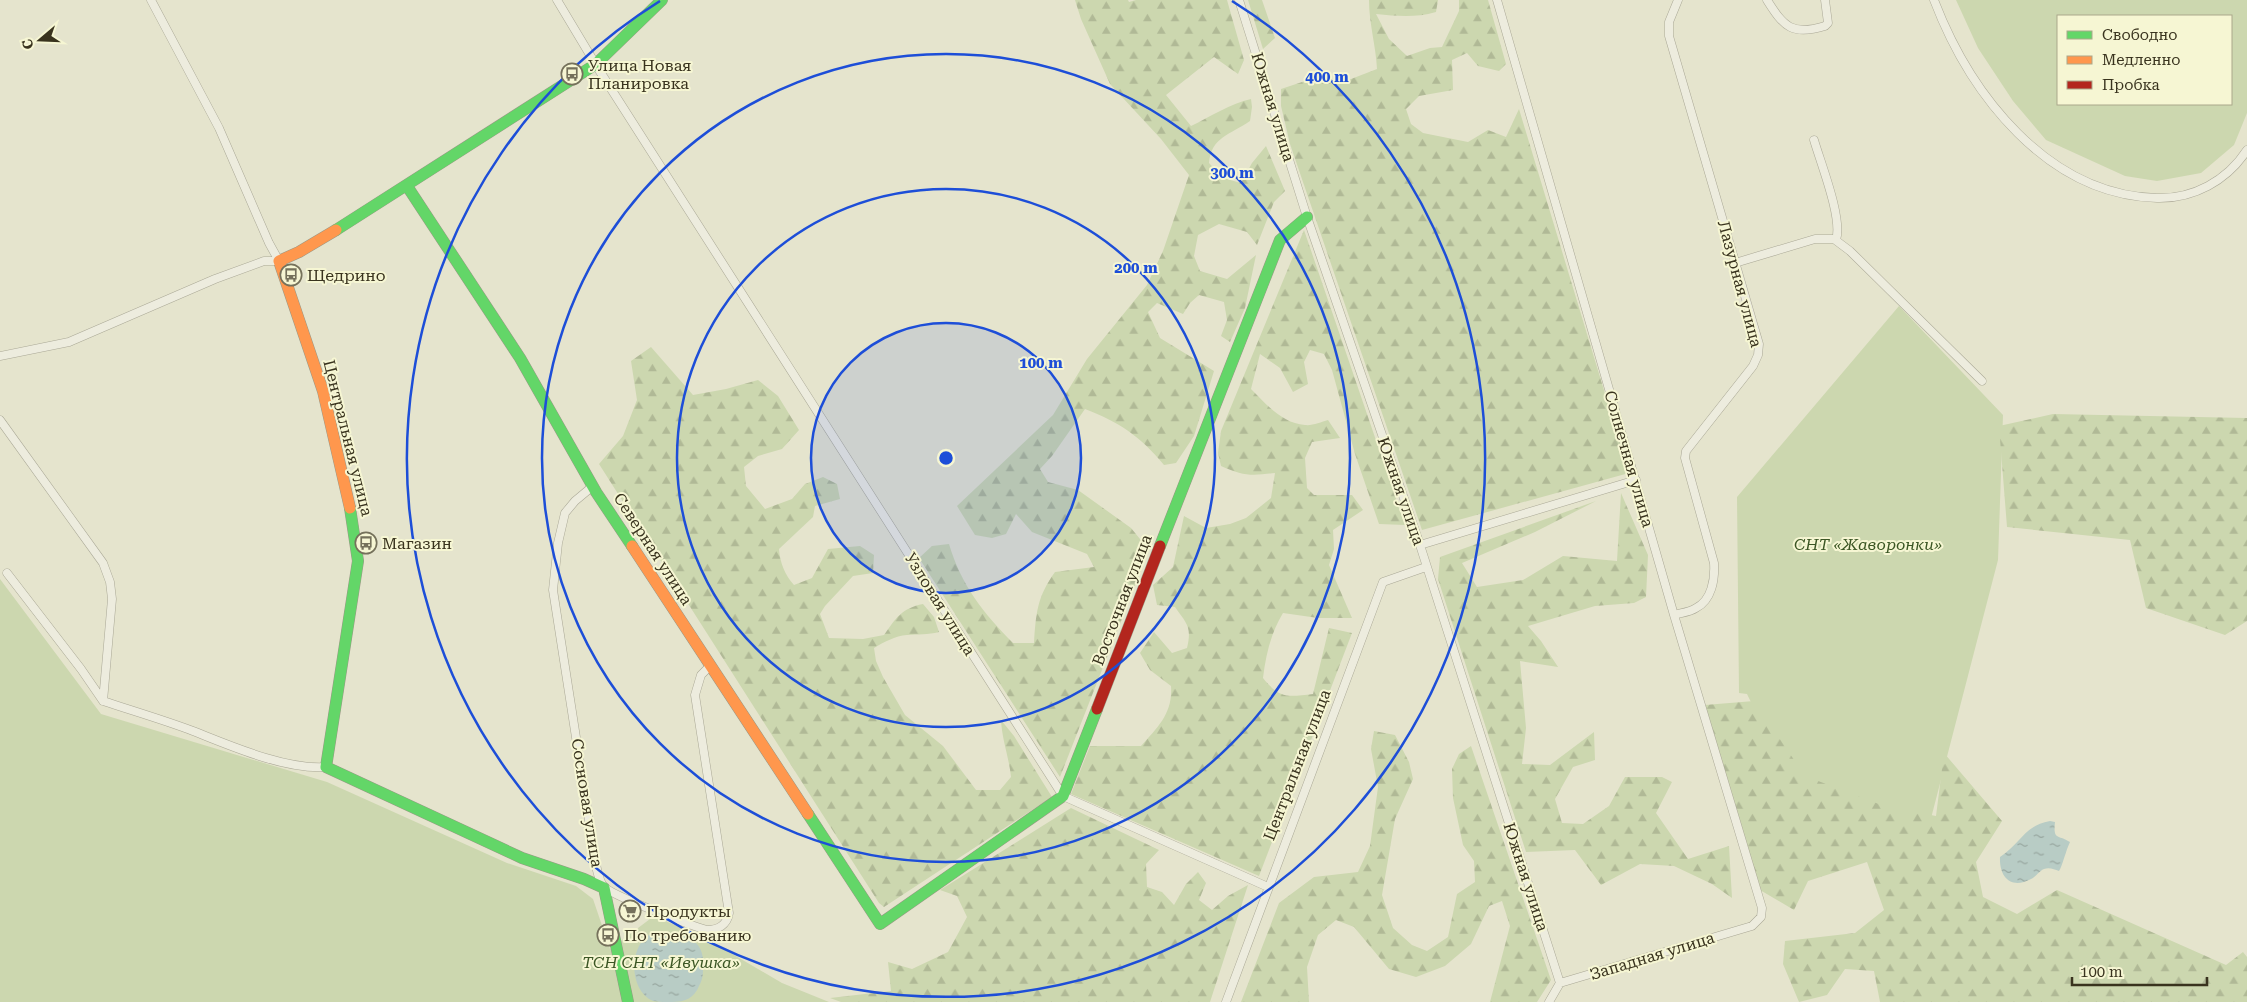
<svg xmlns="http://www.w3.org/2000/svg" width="2247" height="1002" font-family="'Roboto Serif',serif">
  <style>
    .green { fill: #ccd7af; fill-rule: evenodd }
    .forest { fill: url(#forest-firs) }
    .water { fill: url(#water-ripples) }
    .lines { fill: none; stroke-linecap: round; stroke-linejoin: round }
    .street-casing { stroke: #aaa896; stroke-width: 9 }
    .fast-casing { stroke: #9a9886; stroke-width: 12 }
    .slow-casing { stroke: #9a9886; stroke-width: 12 }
    .jam-casing { stroke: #9a9886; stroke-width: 12 }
    .street { stroke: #edecde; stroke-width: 8 }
    .fast { stroke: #63d668; stroke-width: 11 }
    .slow { stroke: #ff974d; stroke-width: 11 }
    .jam { stroke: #b3261e; stroke-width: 11 }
    .ring { fill: none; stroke: #1d4ed8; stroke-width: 2.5 }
    .labels { text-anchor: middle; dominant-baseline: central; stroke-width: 4; stroke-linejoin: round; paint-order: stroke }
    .poi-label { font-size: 16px; fill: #39331e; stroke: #f6f6d3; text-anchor: start }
    .street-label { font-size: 16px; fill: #39331e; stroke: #f6f6d3 }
    .park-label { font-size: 16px; font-style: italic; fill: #3b5624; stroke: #f6f6d3 }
    .centre { fill: #1d4ed8; stroke: #f6f6d3; stroke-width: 2.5 }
    .ring-label { font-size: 15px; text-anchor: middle; font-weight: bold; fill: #1d4ed8; stroke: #f6f6d3; stroke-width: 4; stroke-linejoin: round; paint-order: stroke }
  </style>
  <defs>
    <pattern id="forest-firs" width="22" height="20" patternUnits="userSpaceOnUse" patternTransform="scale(1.25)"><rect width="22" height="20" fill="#ccd7af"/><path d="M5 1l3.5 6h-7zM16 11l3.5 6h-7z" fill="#b0b996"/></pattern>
    <pattern id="water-ripples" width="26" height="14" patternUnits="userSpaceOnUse" patternTransform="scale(1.25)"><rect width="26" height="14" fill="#b8ccc5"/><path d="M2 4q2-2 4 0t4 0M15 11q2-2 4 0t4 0" fill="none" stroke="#97a69f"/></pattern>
  </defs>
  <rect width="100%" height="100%" fill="#e5e4cd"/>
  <path class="green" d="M1956,0H2247V113L2234,145L2201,173L2157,181L2125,176L2046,140L2013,101L1978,48ZM2058,16H2231V104H2058Z
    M1899,306L2003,415L1998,560L1929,826L1815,788L1767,735L1747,694L1739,693L1737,497Z
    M0,579L101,714L327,782L507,863L576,886L593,899L610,949L654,916L705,938L782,983L829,1002H0Z"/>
  <path class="forest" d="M1075,0H1128L1129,2L1136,0H1227L1244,60L1238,74L1214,57L1166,95L1191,126C1210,117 1231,103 1251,99L1252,107L1250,121C1230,135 1211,137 1209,163L1223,178L1241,183L1252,163L1266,146L1285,191L1274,202L1257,245L1247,232L1219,224L1198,235L1194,256L1200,271L1227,279L1256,255L1245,308L1230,342L1221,336L1227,320L1224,302L1199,295L1190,303L1183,314L1157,303L1148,312L1160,338L1214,371L1194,436L1176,463L1164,465C1140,436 1119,422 1085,409L1052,456L1040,469L1048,482L1078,490L1131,528L1149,550L1060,777L919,558L932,546L949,544C961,585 984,614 1013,643H1034C1036,613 1037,597 1055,572L1094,567L1087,554L1032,532L1016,514L1006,534L992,538L975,535L957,506L1053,415L1087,359L1147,285L1163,251L1189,175L1161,139L1110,84L1081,19Z
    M1248,0H1262L1275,38L1263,49Z
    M1369,0H1438L1436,12C1415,18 1397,16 1376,14L1389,39L1407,56L1430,48L1442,47L1459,11V0H1488L1506,64L1499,71L1478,66L1467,53L1452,60L1453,90L1419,96L1406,109L1411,124L1423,133L1468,142L1488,130L1506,137L1519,109L1629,473L1422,530L1290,144L1281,106V89L1317,77L1338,84L1377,69C1376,46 1369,24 1369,0Z
    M1304,230L1405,525L1379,524L1355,454L1332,370L1324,354L1310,350L1304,362L1308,384L1293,392L1280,368L1260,354L1251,389C1267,405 1282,423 1305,425C1312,426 1321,422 1328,420L1340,438L1312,442L1305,458L1307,488L1314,495H1352L1363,510L1333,530L1334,549L1329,565L1352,618H1318L1283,613C1271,633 1266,654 1263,678C1280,699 1287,697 1313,694L1329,628L1352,633L1259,876L1071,794L1090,746H1141C1158,727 1173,713 1171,686L1150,670L1140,653L1154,632L1172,653L1187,648C1192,627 1187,624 1175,607L1157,605L1153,585L1173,567L1184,516L1206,528L1230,524L1246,518L1271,498L1275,473C1251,476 1243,476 1221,466L1218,453L1221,431Z
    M651,347L693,395L726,389L758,380L778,396L799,430L782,449L758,456L744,467L746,486L765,509L792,499L805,484L823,477L837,484L840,499L815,506L813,517L779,549C780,563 785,575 794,585L812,578L828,549L860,546L874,555L873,573L853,576L825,606L820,614L829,638L863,639L884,635C896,618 902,608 923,604L934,617L939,632C928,635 918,634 907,635C895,636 884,642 874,648L876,661L883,677L905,715L943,746L976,790H1000L1011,777C1009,757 1002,740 1001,720L1014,736L1052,797L884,907L879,903L599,464L623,436L637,400L631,361Z
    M2053,414L2247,418V621L2225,635L2146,608L2130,540L2007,527L1999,426Z
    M1621,493L1648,555L1646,597L1634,603L1595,606L1528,626L1541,641L1558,667L1520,661L1526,728L1522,764L1550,765L1594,732L1595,760L1573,767L1555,799L1562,823L1583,824L1609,806L1625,777H1662L1672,782L1656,813L1688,859L1729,846L1732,898L1712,884L1674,866L1640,864L1601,885L1575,850L1526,852L1438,579L1440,557L1596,501L1535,532L1462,563L1477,587L1523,580L1563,556L1617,561Z
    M1754,701L1805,776L1884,806L1936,816L1944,753L2002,821L1976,862L1983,897L2017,914L2057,890L2226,965L2243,952L2247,957V1002H1880L1874,971L1845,969L1827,995L1799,1002L1783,964L1785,941L1855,933L1884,910L1867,862L1808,881L1794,910L1760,890L1705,705Z
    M1374,731L1395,735L1409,762L1413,779L1395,819L1382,895L1393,928L1412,945L1427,951L1448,937L1457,894L1475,882L1474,861L1463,845L1453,798L1452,769L1459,754L1471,746L1551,980L1537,1002H1490L1510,926L1502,901L1489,906L1471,944L1445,966L1416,977L1389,969L1354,927L1336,920L1318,935L1307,967L1309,1002H1241L1279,903L1314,877L1358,872L1370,846L1378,787L1371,749Z
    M1071,808L1159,850L1146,864L1147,887L1162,892L1174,905L1186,884L1198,872L1206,883L1199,900L1212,910L1228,896L1248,885L1210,1002H841L830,998L891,991L888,962L912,969L948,952L967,917L957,896L940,890Z"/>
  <path class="water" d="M2050,821L2055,822C2053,841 2058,834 2070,842C2066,850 2062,867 2059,871C2054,869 2049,867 2044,869C2039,871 2036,877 2031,879C2011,890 1999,877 2000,857C2020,844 2025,825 2050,821Z
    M656,932C681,933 706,937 703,967C703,974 703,979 699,986C694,998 686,1002 672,1002C667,1002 658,1002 653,1001C631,992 628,953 646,937C648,935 653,934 656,932Z"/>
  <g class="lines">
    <g class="street-casing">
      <path id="street" d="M151,0L219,128L269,243L279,261
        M557,0L599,70L1063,796L1268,887
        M1239,0L1307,217L1420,545L1560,983
        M1497,0L1674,615L1762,908L1761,917L1752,926L1560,983L1549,1002
        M1767,0C1784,27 1792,36 1825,26L1828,23L1825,0
        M1934,0C1970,94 2047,195 2157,198C2193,199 2227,181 2247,150
        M1814,140C1821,164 1843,219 1836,240
        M1735,263L1815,239H1834L1850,251L1982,381
        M0,356L69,342L215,279L264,261H279
        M0,420L103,563L110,582L112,599L103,701C133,711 164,720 193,731C231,746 286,770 326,767
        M593,486L575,501L565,513L558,543L553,590L592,840C595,854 595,873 603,886C610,895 692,926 707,930C718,930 727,925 729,913L695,695L701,675L710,666
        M1420,545L1636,480
        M7,573L81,669L103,701
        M1674,615C1681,613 1690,612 1696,608C1712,600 1715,579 1714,563L1685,458L1686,451L1753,366L1758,355L1759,344L1669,36V22L1678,0
        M1226,1002L1383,582L1426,567"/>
    </g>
    <g class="fast-casing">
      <path id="fast" d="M407,186L520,358L596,492L632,546
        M336,230L596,64L662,0
        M350,508L358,561L326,767L522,858L584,879L604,888L628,1002
        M1160,546L1280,240L1307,217
        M808,814L880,924L1063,796L1097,709"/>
    </g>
    <g class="slow-casing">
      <path id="slow" d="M336,230L299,252L279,261L323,391L350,508
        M632,546L808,814"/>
    </g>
    <g class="jam-casing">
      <path id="jam" d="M1097,709L1160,546"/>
    </g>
    <use href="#street" class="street"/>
    <use href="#fast" class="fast"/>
    <use href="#slow" class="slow"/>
    <use href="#jam" class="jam"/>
  </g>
  <circle cx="946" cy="458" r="135" fill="#1d4ed8" fill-opacity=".12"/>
  <g class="ring">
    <circle cx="946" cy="458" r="135"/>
    <circle cx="946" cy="458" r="269"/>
    <circle cx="946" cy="458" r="404"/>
    <path d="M1232 1A539 539 0 1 1 660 1"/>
  </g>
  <defs>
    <g id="bus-ring" transform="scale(1.125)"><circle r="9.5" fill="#f6f6d3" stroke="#75715b" stroke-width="1.5"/><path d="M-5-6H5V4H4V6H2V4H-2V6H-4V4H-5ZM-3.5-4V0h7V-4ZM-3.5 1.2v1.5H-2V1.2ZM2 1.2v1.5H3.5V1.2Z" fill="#75715b"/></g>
    <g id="supermarket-ring" transform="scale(1.125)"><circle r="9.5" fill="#f6f6d3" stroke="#75715b" stroke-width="1.5"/><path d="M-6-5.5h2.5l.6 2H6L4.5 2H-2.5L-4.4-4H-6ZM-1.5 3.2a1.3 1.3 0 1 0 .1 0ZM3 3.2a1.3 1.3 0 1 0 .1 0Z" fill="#75715b"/></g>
  </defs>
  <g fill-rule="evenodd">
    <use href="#bus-ring" x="572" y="74"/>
    <use href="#bus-ring" x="291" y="275"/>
    <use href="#bus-ring" x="366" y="543"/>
    <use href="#supermarket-ring" x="630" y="911"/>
    <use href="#bus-ring" x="608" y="935"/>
  </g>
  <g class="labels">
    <g class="poi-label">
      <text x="588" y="65">Улица Новая<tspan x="588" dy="18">Планировка</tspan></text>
      <text x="307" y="275">Щедрино</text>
      <text x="382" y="543">Магазин</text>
      <text x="646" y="911">Продукты</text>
      <text x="624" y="935">По требованию</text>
    </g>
    <g class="street-label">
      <text transform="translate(1273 107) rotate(73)">Южная улица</text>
      <text transform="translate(1740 284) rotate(75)">Лазурная улица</text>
      <text transform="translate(348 438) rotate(76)">Центральная улица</text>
      <text transform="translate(1629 459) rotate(74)">Солнечная улица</text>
      <text transform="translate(1401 491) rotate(71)">Южная улица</text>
      <text transform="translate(653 549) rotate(57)">Северная улица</text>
      <text transform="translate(1122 600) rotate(-69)">Восточная улица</text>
      <text transform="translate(940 604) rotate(58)">Узловая улица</text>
      <text transform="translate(1297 765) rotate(-69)">Центральная улица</text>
      <text transform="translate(587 803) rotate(81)">Сосновая улица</text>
      <text transform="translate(1526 877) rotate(72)">Южная улица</text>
      <text transform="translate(1652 956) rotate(-17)">Западная улица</text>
    </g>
    <g class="park-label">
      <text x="1868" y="544">СНТ «Жаворонки»</text>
      <text x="661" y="962">ТСН СНТ «Ивушка»</text>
    </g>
  </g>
  <circle cx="946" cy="458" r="8" class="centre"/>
  <g class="ring-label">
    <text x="1327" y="82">400 m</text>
    <text x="1232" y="178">300 m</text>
    <text x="1136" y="273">200 m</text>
    <text x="1041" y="368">100 m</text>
  </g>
  <rect x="2057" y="15" width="175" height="90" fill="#f6f6d3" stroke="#aaa88b"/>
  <rect x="2067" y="31" width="25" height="8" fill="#63d668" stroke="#aaa88b"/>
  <text x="2102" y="40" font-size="15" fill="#39331e">Свободно</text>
  <rect x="2067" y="56" width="25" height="8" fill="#ff974d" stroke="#aaa88b"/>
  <text x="2102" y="65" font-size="15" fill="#39331e">Медленно</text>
  <rect x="2067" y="81" width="25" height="8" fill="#b3261e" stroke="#aaa88b"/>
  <text x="2102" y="90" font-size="15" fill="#39331e">Пробка</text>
  <g transform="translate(40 40) rotate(251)" stroke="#f6f6d3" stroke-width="4" paint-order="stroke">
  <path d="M0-4L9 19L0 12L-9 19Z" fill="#39331e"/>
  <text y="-8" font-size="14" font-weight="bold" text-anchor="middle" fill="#39331e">С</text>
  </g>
  <path d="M2072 977v8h135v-8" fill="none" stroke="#39331e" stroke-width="2.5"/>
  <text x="2080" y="977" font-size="15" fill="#39331e" stroke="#f6f6d3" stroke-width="4" paint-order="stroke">100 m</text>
</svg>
